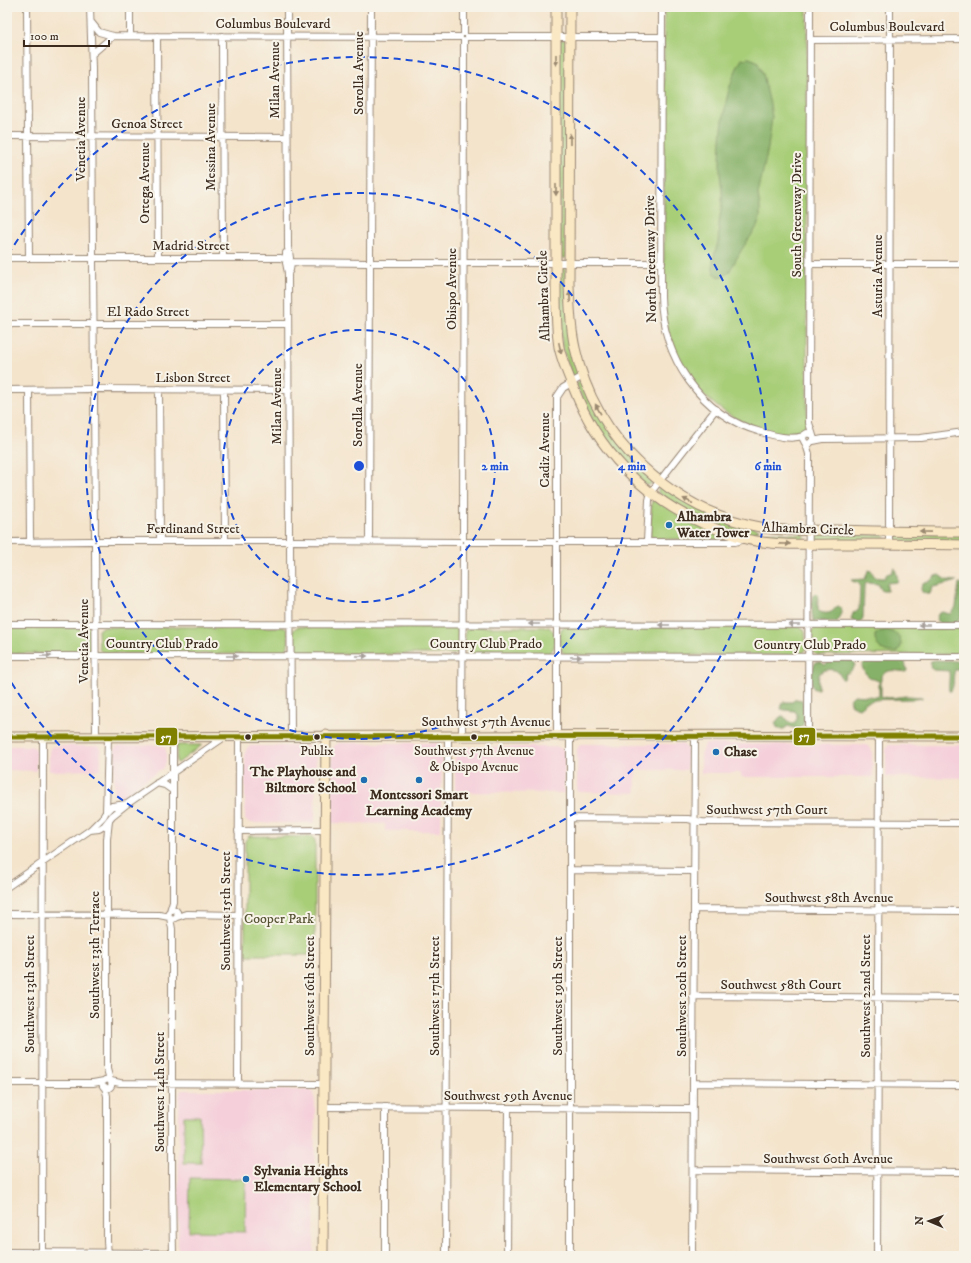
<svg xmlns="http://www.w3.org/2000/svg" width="971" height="1263" font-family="'IM FELL DW Pica',serif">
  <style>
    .built { fill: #f5cfda }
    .green { fill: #a8ce78; stroke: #727c4b }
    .forest { fill: #86b168; stroke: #606e43 }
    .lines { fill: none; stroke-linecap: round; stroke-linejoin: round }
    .street-casing { stroke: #988775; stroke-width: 8 }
    .secondary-casing { stroke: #988775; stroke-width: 11 }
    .street { stroke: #fff; stroke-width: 6 }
    .secondary { stroke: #fae7c3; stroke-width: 9 }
    .bus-1-casing { stroke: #f7f3e8; stroke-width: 8 }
    .bus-1 { stroke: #808000; stroke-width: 5 }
    .oneway { fill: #9a8870 }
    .oneway2 { fill: #a79f9a }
    .ring { fill: none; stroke: #1d4ed8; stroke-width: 2; stroke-dasharray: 7 5 }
    .poi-dot { fill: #1f6fb2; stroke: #f7f3e8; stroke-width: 1.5 }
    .bus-dot { fill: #3b2a1e; stroke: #f7f3e8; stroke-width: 1.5 }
    .labels { text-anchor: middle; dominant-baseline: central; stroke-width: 4; stroke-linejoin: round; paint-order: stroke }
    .bus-label { font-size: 13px; fill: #3b2a1e; stroke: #f7f3e8 }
    .street-label { font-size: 14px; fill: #3b2a1e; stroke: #f7f3e8 }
    .poi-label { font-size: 14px; font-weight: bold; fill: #3b2a1e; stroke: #f7f3e8; text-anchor: start }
    .park-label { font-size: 14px; fill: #565334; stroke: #f7f3e8 }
    .centre { fill: #1d4ed8; stroke: #f7f3e8; stroke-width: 2 }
    .ring-label { font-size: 12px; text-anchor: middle; font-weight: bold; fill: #1d4ed8; stroke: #f7f3e8; stroke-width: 4; stroke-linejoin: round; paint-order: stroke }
    .line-badge { stroke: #f7f3e8; stroke-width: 1.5 }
    .badge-label { font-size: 11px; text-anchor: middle; font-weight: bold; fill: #fff }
  </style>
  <rect width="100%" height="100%" fill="#f7f3e8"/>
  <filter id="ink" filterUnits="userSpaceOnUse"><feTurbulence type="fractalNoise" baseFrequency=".025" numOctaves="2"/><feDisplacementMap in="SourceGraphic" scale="8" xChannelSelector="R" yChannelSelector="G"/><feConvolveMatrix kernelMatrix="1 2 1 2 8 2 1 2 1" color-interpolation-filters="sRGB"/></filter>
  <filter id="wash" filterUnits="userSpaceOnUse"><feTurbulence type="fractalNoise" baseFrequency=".012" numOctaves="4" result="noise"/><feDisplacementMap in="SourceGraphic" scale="16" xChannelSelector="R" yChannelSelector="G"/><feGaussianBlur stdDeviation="0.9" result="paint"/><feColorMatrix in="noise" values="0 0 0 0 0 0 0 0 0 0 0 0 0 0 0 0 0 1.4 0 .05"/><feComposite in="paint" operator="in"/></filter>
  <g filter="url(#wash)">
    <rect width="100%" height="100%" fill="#f4e4cc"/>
    <path class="built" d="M339,743H440L442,746L441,831H385V824L331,823L332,750L335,745Z
      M580,744H681L686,747L688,751L687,770H636V793L577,792V749Z
      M705,744L866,745L871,748L872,753L873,777H741V773H701V752Z
      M162,745L165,747L166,750V762L163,768L120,797L114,795L115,748L118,746Z
      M888,745H964V778L886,777V748Z
      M7,746H31L35,748L36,751V771L7,770Z
      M54,746H99L101,748V770L49,771V751L51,747Z
      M250,746H310L314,748L316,752L315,818L313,823H250L247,822L245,819V753L247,748Z
      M460,747H558L562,749L565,752L564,793L455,792V752L456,748Z
      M181,1090H310L313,1092L314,1095L315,1104L314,1255L178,1253L179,1096Z"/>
    <path class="green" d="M664,7H807V421L806,426L803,433C787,437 772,433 756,427C716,414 685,382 671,342C667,331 666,318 664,306Z
      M559,40H566V258H560Z
      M563,268L565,269L579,374L576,378H573L562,347L558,274Z
      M582,381L652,480V482L650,485H645L598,432L576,384Z
      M662,487L759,530L747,536L702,521L658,493V489Z
      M655,499L723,535V539H653L650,534L652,501Z
      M768,532L805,535L803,541L753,538Z
      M895,533H964V543L895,542Z
      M816,534L886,535L884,540L814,541L813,537Z
      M7,627H88L93,630V649L92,652L88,654L7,653Z
      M102,627H282C285,628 286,628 287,630C290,636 289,652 282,654H104L99,649L98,630Z
      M297,627H455L460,631V650L457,653L453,654H298L293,649V630Z
      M470,627H549L554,632C554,641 557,650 547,654H470L466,650L465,631Z
      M566,627H801L805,631L806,650L803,653L799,655H566C558,650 558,635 562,628Z
      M815,627L962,628L964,629V654L817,655L812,651L811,632Z
      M177,745H202L178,763L176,762Z
      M249,836L312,837L315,840V955H245V841Z
      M184,1116H200L201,1163H184Z
      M190,1178L246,1179L245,1232L189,1231Z"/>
    <path class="forest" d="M749,58L757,61L763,74L770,104L772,117L768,148L758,194L760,208V218L757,227L742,249L729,272L724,277C718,277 714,275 713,269C712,260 716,250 718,242C719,236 718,230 719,224C720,214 723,203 722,193C722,186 720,179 720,172C720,138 723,89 742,59Z
      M895,568L898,580L897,582L887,583V591H882L878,584L866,583L864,587L863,619L860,622H855L851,620L853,613L859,610L860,585L858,583L852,581L851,580L865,579L868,571L870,570C876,577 873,578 884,578L887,574L893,572V569Z
      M939,575L946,580L957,581C954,583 933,586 932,588C931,590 931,592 930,594L922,592L921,589L922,584L924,582H929L935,576Z
      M959,583H961C963,590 964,617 958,621C954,624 944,623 939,623L936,620L938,614L942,612L950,614L956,607Z
      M816,593L818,595V609L820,612C826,614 832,614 836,607L839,606L841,608V613L837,622L814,621L812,614V597L813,595Z
      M886,630C897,632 906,641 898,652C886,654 874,648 875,635L879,632Z
      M836,659L853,661L855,663C855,669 850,672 845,674L844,679H842C841,677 839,673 837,671C833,669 824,669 821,672C817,676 819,684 818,689H814C808,680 811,670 816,662H821L825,665L830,661Z
      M885,659C892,659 898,659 905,662L907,670L906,672C897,671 887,668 881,676V696C889,700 900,696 908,696C913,696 917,697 922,697V698C908,701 878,697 867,702C864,703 862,706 859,708L851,705L850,699L854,695L878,697L879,695V681C870,678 865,676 862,666L866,660L879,661Z
      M936,660L956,661L964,660V669L955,670C952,677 955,684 951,691H949C948,684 950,678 949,671L933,670L931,668L930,664L931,661Z
      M796,699L802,700C803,704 803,706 803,711C803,718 807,725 798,729L788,726L784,729H778L775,723L780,717L783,716L791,723H794L797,719V714L795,711L785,710L781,709L783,702H792Z"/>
  </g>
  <g filter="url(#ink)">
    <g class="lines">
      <g class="street-casing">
        <path id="street" d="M27,7L29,258
          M90,7L92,69L93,255
          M130,7V36
          M287,7L288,248L289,251L290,258
          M662,7L661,296C662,357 701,416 761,432C775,436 790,440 803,436
          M810,7L809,423L814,439L809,444L805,443L803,439L804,435L807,433L812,435
          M91,22L99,32L113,36L460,37
          M464,33V7
          M157,36L158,257
          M222,36L223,258
          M468,37H662
          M810,40L964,39
          M92,54L113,36
          M7,136L287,137
          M7,258H90
          M96,258H280L286,259V253
          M370,260L371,7
          M93,261L94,386
          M286,263L288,273L289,538
          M374,263H662
          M809,264H964
          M288,273L290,270L291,262L367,263
          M7,324H288
          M97,389L289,390
          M159,389L160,541
          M7,390L91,389
          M29,390L30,542
          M224,390L225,541
          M94,393L95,538
          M813,441L823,439L921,438L964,432
          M806,444L809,454L808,736
          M463,538L464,41
          M557,538V397L563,388L583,376
          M99,541H287
          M293,541L459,542
          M7,542L91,541
          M369,542L370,267
          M467,542H553
          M561,542H735L746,539
          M647,542L649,500L651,492L716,409
          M889,544L890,7
          M95,545L96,738
          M290,545L291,736
          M557,545V736
          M7,624L964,625
          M7,656L964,657
          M462,736L463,546
          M157,783L165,785L172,790
          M106,812L108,738
          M571,818L688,819L702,822L964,823
          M109,821L107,839V1069L110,1080
          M90,830L99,829L104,826L112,816L127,804L223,738
          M238,831L325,830
          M570,870L694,871
          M7,887L90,830L103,817L106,812L112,806L127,804
          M694,909L964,911
          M168.5 914a4.5 4.5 0 1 1 9 0a4.5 4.5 0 1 1-9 0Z
          M170,911L173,901V737
          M7,914L159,915L169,917
          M177,917L186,914L238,915
          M170,918L172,929V1179L173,1256
          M693,996L964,998
          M102.5 1084a4.5 4.5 0 1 1 9 0a4.5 4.5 0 1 1-9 0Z
          M111,1081L120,1083L324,1084
          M7,1083H93L104,1081
          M693,1083L964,1085
          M238,1084L239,737
          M105,1087L107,1096V1241L108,1256
          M323,1107L693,1109
          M693,1170L964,1172
          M7,1252L173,1253
          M42,1252L43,737
          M385,1256V1107
          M446,1256L448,736
          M507,1256L508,1108
          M570,1256V736
          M692,1256L695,736
          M877,1256L879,736"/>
      </g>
      <g class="secondary-casing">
        <path id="secondary" d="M556,7V289C556,309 556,328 559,347C562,361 568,375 574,389C597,449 643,497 702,523C719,530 737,538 756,541C784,546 812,544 840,544C882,544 923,544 964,545
          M570,7L569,285C570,306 570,327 575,348C595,440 672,512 765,528C787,532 811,530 834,530C877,531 921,532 964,532
          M7,737C326,737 645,734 964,736
          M323,1256L325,869L326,735"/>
      </g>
      <use href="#street" class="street"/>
      <use href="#secondary" class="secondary"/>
      <g class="bus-1-casing">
        <path id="bus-1" d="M7,737L964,736"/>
      </g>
      <use href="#bus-1" class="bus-1"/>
    </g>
    <defs><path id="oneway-solid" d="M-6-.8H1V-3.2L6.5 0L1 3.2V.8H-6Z"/></defs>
    <g class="oneway">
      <use href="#oneway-solid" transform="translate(556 60) rotate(90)"/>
      <use href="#oneway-solid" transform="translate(570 139) rotate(-90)"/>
      <use href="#oneway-solid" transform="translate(556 190) rotate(90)"/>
      <use href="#oneway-solid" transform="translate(570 297) rotate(-91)"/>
      <use href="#oneway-solid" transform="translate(560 348) rotate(78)"/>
      <use href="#oneway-solid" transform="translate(598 409) rotate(-119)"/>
      <use href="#oneway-solid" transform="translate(688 501) rotate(-152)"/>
      <use href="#oneway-solid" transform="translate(925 532) rotate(-179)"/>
      <use href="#oneway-solid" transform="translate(785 544) rotate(1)"/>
    </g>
    <g class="oneway2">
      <use href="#oneway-solid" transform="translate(534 624) rotate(-180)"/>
      <use href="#oneway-solid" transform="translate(664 625) rotate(-180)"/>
      <use href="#oneway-solid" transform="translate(794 625) rotate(-180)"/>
      <use href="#oneway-solid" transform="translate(924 625) rotate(-180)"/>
      <use href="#oneway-solid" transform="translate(46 656)"/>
      <use href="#oneway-solid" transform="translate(232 656)"/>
      <use href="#oneway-solid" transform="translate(362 656)"/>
      <use href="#oneway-solid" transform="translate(576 657)"/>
      <use href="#oneway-solid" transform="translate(277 830)"/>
    </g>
  </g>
  <g class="ring">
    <circle cx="359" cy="466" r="136"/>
    <circle cx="359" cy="466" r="273"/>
    <path d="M8 255A409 409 0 1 1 8 677"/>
  </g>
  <g class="poi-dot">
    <circle cx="669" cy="525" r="4"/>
    <circle cx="716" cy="752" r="4"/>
    <circle cx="364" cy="780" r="4"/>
    <circle cx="419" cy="780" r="4"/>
    <circle cx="246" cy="1179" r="4"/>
  </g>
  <g class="bus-dot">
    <circle cx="248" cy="737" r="3.5"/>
    <circle cx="317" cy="737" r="3.5"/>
    <circle cx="474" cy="737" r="3.5"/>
  </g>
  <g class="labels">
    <g class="bus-label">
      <text x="317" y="751">Publix</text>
      <text x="474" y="751">Southwest 57th Avenue<tspan x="474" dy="16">&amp; Obispo Avenue</tspan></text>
    </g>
    <g class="street-label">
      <text x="273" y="24">Columbus Boulevard</text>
      <text x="887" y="27">Columbus Boulevard</text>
      <text transform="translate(359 73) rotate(-90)">Sorolla Avenue</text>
      <text transform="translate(275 80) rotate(-90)">Milan Avenue</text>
      <text x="147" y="124">Genoa Street</text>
      <text transform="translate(81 139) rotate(-90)">Venetia Avenue</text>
      <text transform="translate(211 147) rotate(-90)">Messina Avenue</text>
      <text transform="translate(145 183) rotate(-90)">Ortega Avenue</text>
      <text transform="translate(797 215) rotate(-90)">South Greenway Drive</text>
      <text x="191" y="246">Madrid Street</text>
      <text transform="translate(651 259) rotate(-91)">North Greenway Drive</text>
      <text transform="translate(878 276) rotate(-90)">Asturia Avenue</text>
      <text transform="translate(452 289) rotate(-90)">Obispo Avenue</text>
      <text transform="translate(544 296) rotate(-92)">Alhambra Circle</text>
      <text x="148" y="312">El Rado Street</text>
      <text x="193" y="378">Lisbon Street</text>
      <text transform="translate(358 405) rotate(-90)">Sorolla Avenue</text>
      <text transform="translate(277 406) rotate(-90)">Milan Avenue</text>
      <text transform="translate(545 450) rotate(-90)">Cadiz Avenue</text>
      <text x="193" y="529">Ferdinand Street</text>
      <text transform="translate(808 529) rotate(2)">Alhambra Circle</text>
      <text transform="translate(84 641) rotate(-90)">Venetia Avenue</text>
      <text x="162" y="644">Country Club Prado</text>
      <text x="486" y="644">Country Club Prado</text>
      <text x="810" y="645">Country Club Prado</text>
      <text x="486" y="722">Southwest 57th Avenue</text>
      <text x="767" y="810">Southwest 57th Court</text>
      <text x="829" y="898">Southwest 58th Avenue</text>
      <text transform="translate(226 911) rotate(-90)">Southwest 15th Street</text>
      <text transform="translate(95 955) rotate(-90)">Southwest 13th Terrace</text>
      <text x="781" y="985">Southwest 58th Court</text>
      <text transform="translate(30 994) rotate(-90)">Southwest 13th Street</text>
      <text transform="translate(310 996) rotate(-90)">Southwest 16th Street</text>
      <text transform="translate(435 996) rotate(-90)">Southwest 17th Street</text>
      <text transform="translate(558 996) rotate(-90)">Southwest 19th Street</text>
      <text transform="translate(682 996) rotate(-90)">Southwest 20th Street</text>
      <text transform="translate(866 996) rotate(-90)">Southwest 22nd Street</text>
      <text transform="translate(160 1092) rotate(-90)">Southwest 14th Street</text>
      <text x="508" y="1096">Southwest 59th Avenue</text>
      <text x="828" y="1159">Southwest 60th Avenue</text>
    </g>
    <g class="poi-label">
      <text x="677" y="517">Alhambra<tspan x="677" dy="16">Water Tower</tspan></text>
      <text x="724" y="752">Chase</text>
      <text x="356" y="772" text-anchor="end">The Playhouse and<tspan x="356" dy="16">Biltmore School</tspan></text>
      <text x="419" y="795" text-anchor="middle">Montessori Smart<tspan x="419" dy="16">Learning Academy</tspan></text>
      <text x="254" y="1171">Sylvania Heights<tspan x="254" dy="16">Elementary School</tspan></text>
    </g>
    <g class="park-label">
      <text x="279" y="919">Cooper Park</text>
    </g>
  </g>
  <circle cx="359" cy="466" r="6" class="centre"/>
  <g class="ring-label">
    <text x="495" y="470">2 min</text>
    <text x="632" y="470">4 min</text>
    <text x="768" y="470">6 min</text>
  </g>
  <g class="line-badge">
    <rect x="793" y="727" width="23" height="19" rx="4" fill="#808000"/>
    <rect x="155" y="727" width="23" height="19" rx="4" fill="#808000"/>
  </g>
  <g class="badge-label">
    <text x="804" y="740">57</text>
    <text x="166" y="741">57</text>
  </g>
  <rect width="971" height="1263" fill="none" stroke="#f7f3e8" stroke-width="24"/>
  <g transform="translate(929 1221) rotate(272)" stroke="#f7f3e8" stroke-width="3" paint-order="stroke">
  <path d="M0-3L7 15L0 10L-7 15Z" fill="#3b2a1e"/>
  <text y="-6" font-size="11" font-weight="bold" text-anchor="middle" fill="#3b2a1e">N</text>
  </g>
  <path d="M24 40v6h85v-6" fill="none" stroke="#3b2a1e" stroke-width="2"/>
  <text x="30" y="40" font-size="12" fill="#3b2a1e" stroke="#f7f3e8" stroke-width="3" paint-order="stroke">100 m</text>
</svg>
